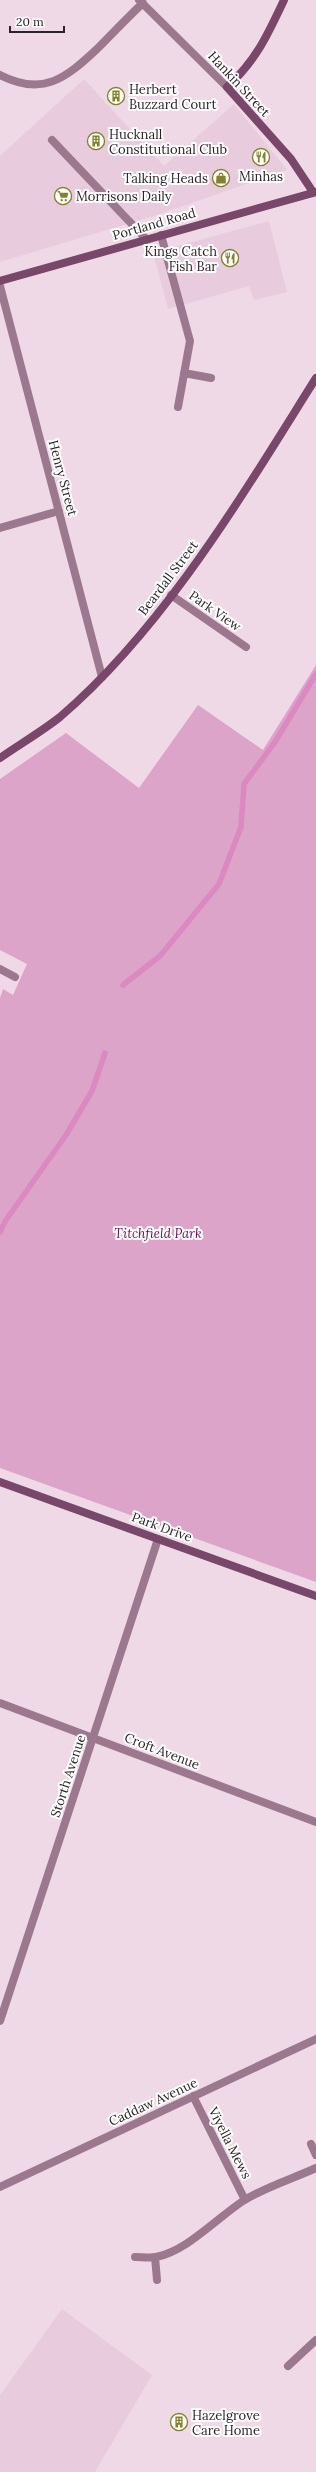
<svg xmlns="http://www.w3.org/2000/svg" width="316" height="2472" font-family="Lora,serif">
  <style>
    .built { fill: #e8ccdd }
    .green { fill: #dba4c8 }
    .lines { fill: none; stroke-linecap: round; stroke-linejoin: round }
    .stream { stroke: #db89c0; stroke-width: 5.5 }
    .street { stroke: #9c788f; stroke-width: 8 }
    .secondary { stroke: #784769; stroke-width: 8 }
    .labels { text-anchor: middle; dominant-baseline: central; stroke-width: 4; stroke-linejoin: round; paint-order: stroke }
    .street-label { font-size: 13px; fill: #2a2227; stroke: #fff }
    .poi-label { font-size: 13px; fill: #2a2227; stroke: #fff; text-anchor: start }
    .park-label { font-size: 13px; font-style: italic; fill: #6e0a58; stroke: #fff }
  </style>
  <rect width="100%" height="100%" fill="#efd9e6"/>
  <path class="built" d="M84,79L164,166L234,104L287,170L157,215L0,262V156Z
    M269,221L287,292L254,300L249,286L168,309L153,253Z
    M62,2309L152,2375L95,2472H0V2395Z"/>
  <path class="green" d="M316,665V1582L0,1468V998L3,989L13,995L27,964L0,950V779L66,733L139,788L198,705L263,750Z"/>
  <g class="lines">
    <path class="stream" d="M123,985L160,956L219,884L241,827L244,784L275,742L316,674
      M0,1232L6,1220L66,1135L92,1091L105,1053"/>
    <path class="street" d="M139,0L227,87
      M0,75C43,97 66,78 97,49C112,34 127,18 143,3
      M52,140L146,239
      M161,235L190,341L178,407
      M0,286L102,677
      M184,373L211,378
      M0,528L59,511
      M171,595L246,647
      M0,969L15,977
      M0,1703L316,1822
      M0,2021L158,1539
      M193,2096L245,2200
      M311,2144L316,2155
      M0,2187L316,2039
      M135,2257C142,2257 150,2258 156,2257C187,2251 217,2218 243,2201C265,2187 292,2179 316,2168
      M155,2257L157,2280
      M288,2366L316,2340"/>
    <path class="secondary" d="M284,0C268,34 256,61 227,87L291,159L313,192
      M0,281L316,192
      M0,758C20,744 41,732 60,717C165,627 243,494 316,378
      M0,1482L316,1596"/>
  </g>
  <defs>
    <g id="building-ring" transform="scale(0.9)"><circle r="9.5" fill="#fff" stroke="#81822b" stroke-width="1.5"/><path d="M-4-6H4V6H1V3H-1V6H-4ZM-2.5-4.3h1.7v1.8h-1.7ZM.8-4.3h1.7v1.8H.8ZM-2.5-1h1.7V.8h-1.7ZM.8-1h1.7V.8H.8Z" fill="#81822b"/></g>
    <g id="restaurant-ring" transform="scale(0.9)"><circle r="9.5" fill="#fff" stroke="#81822b" stroke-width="1.5"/><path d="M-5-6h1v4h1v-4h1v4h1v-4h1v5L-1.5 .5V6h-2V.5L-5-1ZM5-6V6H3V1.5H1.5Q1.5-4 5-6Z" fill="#81822b"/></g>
    <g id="shop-ring" transform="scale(0.9)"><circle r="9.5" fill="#fff" stroke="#81822b" stroke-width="1.5"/><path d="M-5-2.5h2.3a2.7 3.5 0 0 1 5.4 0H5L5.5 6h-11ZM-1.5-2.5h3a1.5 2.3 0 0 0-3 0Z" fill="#81822b"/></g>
    <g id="supermarket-ring" transform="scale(0.9)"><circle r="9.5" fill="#fff" stroke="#81822b" stroke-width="1.5"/><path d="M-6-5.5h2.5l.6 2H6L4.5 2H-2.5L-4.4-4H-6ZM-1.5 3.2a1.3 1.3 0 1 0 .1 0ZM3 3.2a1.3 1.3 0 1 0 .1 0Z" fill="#81822b"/></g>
  </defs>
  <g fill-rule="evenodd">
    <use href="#building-ring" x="116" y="96"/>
    <use href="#building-ring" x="96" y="141"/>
    <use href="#restaurant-ring" x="261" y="157"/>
    <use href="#shop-ring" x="221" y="178"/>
    <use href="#supermarket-ring" x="63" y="196"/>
    <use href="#restaurant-ring" x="230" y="258"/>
    <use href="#building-ring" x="179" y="2422"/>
  </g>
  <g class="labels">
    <g class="street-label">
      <text transform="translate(239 84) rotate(47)">Hankin Street</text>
      <text transform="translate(154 224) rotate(-16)">Portland Road</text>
      <text transform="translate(63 478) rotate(75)">Henry Street</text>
      <text transform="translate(168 578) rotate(-53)">Beardall Street</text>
      <text transform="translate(215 611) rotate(35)">Park View</text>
      <text transform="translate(162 1527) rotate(20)">Park Drive</text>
      <text transform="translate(162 1751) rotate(21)">Croft Avenue</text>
      <text transform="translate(68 1776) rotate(-72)">Storth Avenue</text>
      <text transform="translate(153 2102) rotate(-25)">Caddaw Avenue</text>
      <text transform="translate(230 2143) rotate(63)">Viyella Mews</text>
    </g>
    <g class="poi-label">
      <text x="129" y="89">Herbert<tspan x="129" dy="15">Buzzard Court</tspan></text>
      <text x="109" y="134">Hucknall<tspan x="109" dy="15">Constitutional Club</tspan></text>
      <text x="261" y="176" text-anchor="middle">Minhas</text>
      <text x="208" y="178" text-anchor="end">Talking Heads</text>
      <text x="76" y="196">Morrisons Daily</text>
      <text x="217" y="251" text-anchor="end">Kings Catch<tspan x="217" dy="15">Fish Bar</tspan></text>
      <text x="192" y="2415">Hazelgrove<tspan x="192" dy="15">Care Home</tspan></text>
    </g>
    <g class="park-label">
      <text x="158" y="1233">Titchfield Park</text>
    </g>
  </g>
  <path d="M10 26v6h54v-6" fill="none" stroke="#2a2227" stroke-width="2"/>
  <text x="16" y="26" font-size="12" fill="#2a2227" stroke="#ffffff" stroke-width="3" paint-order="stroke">20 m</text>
</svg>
